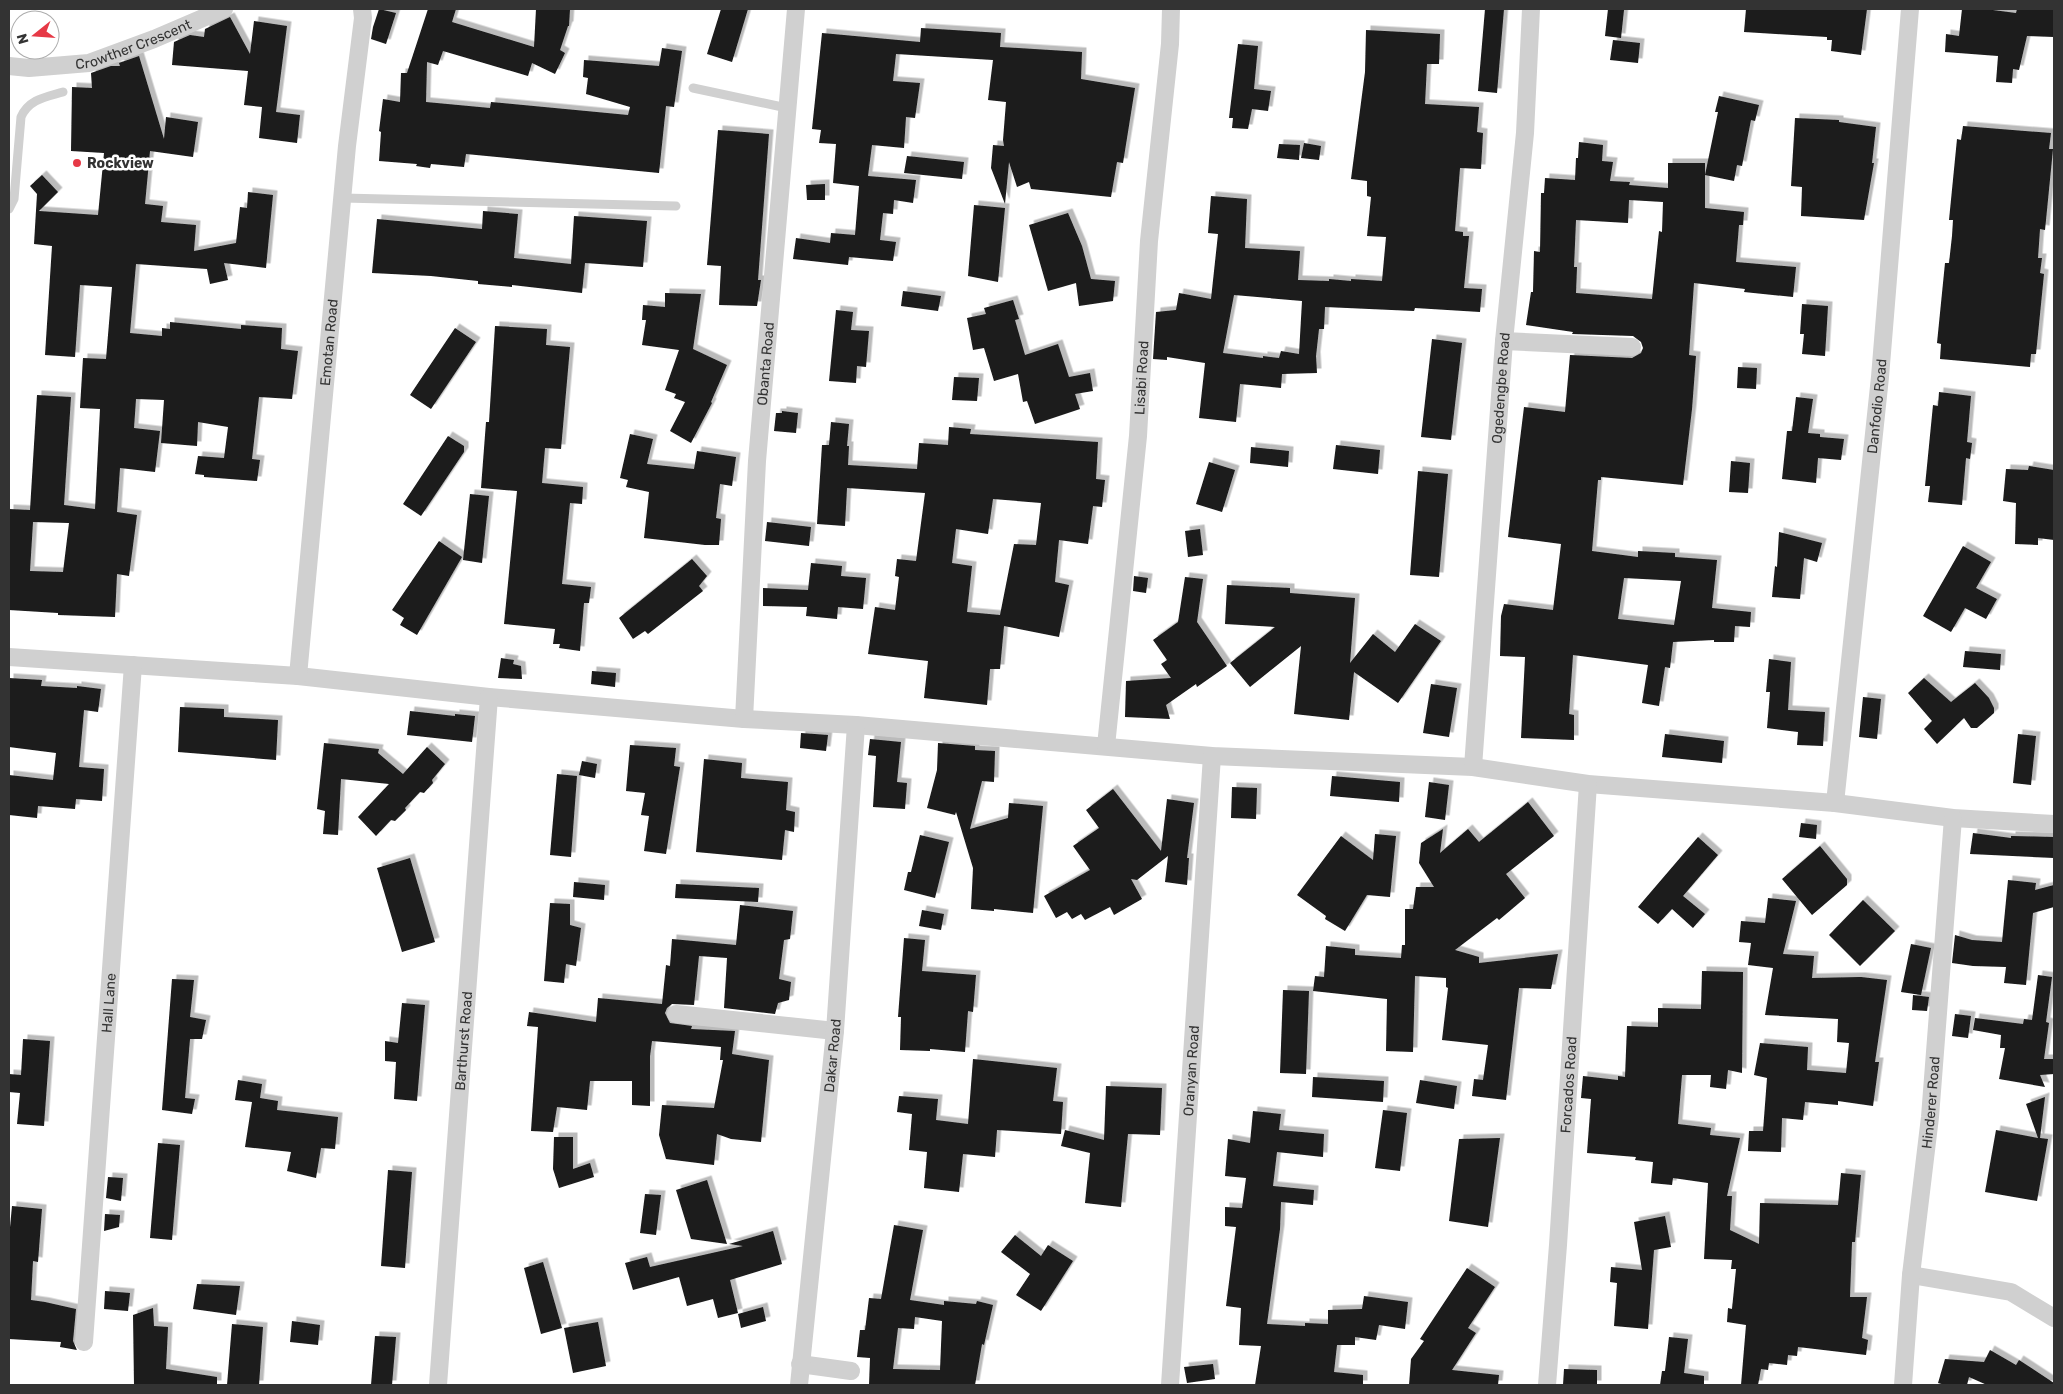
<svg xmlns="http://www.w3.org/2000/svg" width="2063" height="1394" font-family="Rubik,sans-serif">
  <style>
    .building { fill: #1a1a1a; fill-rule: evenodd; filter: url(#shadow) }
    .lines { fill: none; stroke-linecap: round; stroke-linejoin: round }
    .lane { stroke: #d0d0d0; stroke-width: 9 }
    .street { stroke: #d0d0d0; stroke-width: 18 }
    .poi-dot { fill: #e63946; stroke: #fff; stroke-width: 2 }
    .labels { text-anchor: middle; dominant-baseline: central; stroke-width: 5; stroke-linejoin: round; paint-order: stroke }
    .street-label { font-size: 14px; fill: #333; stroke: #fff }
    .poi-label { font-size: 14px; font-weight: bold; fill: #333; stroke: #fff; text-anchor: start }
  </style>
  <defs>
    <filter id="shadow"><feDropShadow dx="4.5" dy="-4.5" stdDeviation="0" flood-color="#0004"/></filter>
  </defs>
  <rect width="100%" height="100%" fill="#fff"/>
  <path class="building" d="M379,9L396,13L386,44L371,39L373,27Z
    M428,9H456L452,22L534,47L536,9H570L569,26H568L560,50L565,53L555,74L532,63L528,76L443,51L438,65L427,62L426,102L490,108L491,102L628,115L630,107L586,94L588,78L583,77L584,60L659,66L662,48L682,51L674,107L666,106L659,173L466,154L464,167L431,164L430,168L416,166L417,164L379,161L381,132L379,131L383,99L400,102L401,73H407Z
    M721,9H748L732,62L707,54Z
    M1485,9H1504L1497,93L1478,91Z
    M1608,9L1624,10L1621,38L1605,36Z
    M1746,9H1867L1861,55L1831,51L1832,40H1827V37L1744,32Z
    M1962,9H1985L2016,13L2017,9H2054V37L2027,36L2019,70L2013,69L2012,83L1996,82L1998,56L1945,52L1946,34L1959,36Z
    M230,17L250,54L254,21L287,26L276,112L300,115L297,143L259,138L262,107L244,105L248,71L172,65L174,42L190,35L204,37L205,29Z
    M921,28L1001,33L1000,47L1082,52L1081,79L1135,88L1123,163L1117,162L1111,197L1031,189L1029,182L1017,187L1009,162L1005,204L991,168L993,145L1004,146L1003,140L1006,102L988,100L993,60L896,54L893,81L920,83L915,118L906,117L904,148L872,145L868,176L916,180L913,203L894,200L893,214L883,213L880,240L896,242L893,261L849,257L848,265L793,259L796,238L830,243L831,233L855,235L859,186L833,183L836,144L819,143L821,130L812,129L822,33L920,42Z
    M1366,30L1440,34L1439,64H1427L1425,104L1479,107L1477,132L1483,133L1481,169L1460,168L1455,231L1463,232V236H1469L1464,288L1482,289L1480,312L1415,308L1414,311L1325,307L1324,329H1319L1316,356L1317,373L1282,374L1281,388L1240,384L1236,422L1199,418L1205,363L1167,357V360L1153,359L1156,312L1176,310L1179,293L1211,299L1218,234L1208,233L1211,196L1247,199L1245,248L1300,251L1298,280L1329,281V279L1351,281V279L1382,281L1386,237L1367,236L1371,197L1367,196V181L1351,179L1365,72ZM1234,295L1302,301L1299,354L1281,351L1279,358L1263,356V358L1223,353Z
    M1613,40L1640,43L1638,63L1610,60Z
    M1238,44L1258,46L1254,89L1271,91L1268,111L1252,109L1248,129L1232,128L1233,118H1229Z
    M139,56L164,139L166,117L198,122L193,157L150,151L145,204L163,206L161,222L196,225L194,251L236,243L240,207L247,208L248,192L273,195L266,268L224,263L228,280L210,284L207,269L136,264L130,333L162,336V328L170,329V322L241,329V325L282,328L281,349L298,351L292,399L259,397L252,459L260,460L257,481L204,477V475L195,474L198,456L224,458L228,427L198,422L197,446L161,443L164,400L136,399L134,428L160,431L155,472L120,468L117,512L137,515L129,576L117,574L115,617L58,615V613L9,610V509L30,510L37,395L71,397L64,505L95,509L100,409L80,408L83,358L106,359L112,287L80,285L75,357L45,355L52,246L34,244L37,194L30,186L42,175L58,192L39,211L98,215L104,153L71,151L72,87L92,88L91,73L111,66H120L119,63ZM33,522L69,523L63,572L30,571Z
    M1719,96L1759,105L1755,121L1751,120L1742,166L1737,165L1734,181L1705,175L1718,112H1715Z
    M1795,118L1839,120V122L1876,127L1872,163H1874L1864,220L1801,216L1802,187L1791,186Z
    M1963,126L2051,133L2049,149H2053L2045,230L2040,229L2038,258H2042L2040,273L2044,274L2036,354H2031L2030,367L1940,359L1941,344L1937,343L1945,263H1949L1952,236L1953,220H1949L1957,139L1961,140Z
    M718,130L769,134L758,280H761L757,306L719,305L721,266L707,265Z
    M1579,142L1603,145L1602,161L1613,162L1610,181L1630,182L1629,185L1668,188V163H1705V208L1744,212L1743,225H1739L1736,262L1796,267L1793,297L1744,292L1745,289L1694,283L1689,355L1696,356L1692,409L1683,485L1601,477V480H1598L1592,551L1638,557V551L1675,553V557L1717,560L1712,608L1751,612L1750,627L1735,626L1734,642H1714V640L1673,642L1670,668L1665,667L1659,706L1642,703L1648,665L1573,655L1569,714L1574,715V740L1521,738L1525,657L1500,656L1501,616L1504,604L1553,610L1561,544L1508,537L1524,407L1565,412L1570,355L1632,358L1641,353L1643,348L1641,342L1633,336L1572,334L1573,332L1526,325L1531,292H1533L1534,251L1540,252L1541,193H1544L1545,178L1575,180L1576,158H1578ZM1629,200L1663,202L1662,232L1659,231L1652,299L1576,293L1577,267H1574L1576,220L1628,223ZM1624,578L1681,581L1674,625L1618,619Z
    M1304,143L1321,146L1319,160L1301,158Z
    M1279,144L1300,145L1299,160L1277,158Z
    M907,156L964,162L962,179L904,173Z
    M825,184V200H807L806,185Z
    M974,205L1005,208L998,282L968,276Z
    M483,211L518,214L514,258L571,264L574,216L647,221L643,267L585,263L582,293L512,285V287L478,284V281L431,276L372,273L377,219L482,229Z
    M1068,213L1082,246L1091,279L1115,281L1113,301L1079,306L1076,283L1048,291L1029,225Z
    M903,291L941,296L938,311L901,306Z
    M665,293L701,294L693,349L727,365L711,402L712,403L691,443L670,431L685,402L674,398L676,394L665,390L679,350L642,345L646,320H642L643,305L665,307Z
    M1013,300L1019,319L1015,320L1025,355L1058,344L1069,377L1090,373L1093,391L1075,394L1080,409L1035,424L1027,401L1023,402L1018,374L994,381L984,348L973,350L967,318L986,314L984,308Z
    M1802,304L1828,306L1825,356L1802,354L1804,334H1800Z
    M836,310L853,312L851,330L869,331L866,367L857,366L856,383L829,381Z
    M495,326L547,329L546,345L570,347L561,449L545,448L542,483L583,487L582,504L570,503L562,584L591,587L589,603H584L580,651L559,648L560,644H553L555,629L504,624L517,491L481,488L486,422H489Z
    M455,328L476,342L431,409L410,395Z
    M1432,339L1462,343L1451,440L1421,437Z
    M1738,367L1757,368L1756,389L1737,388Z
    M954,377L979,378L977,401L952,400Z
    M1939,392L1971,396L1967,442L1972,443L1970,459L1966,458L1962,505L1928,502L1930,486H1925L1933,405L1938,406Z
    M1796,397L1813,399L1808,433L1820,434V437L1844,439L1841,460L1818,458L1816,483L1782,479L1787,431H1792Z
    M782,411L798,413L796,433L774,431L776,413H782Z
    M831,422L849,424L847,446H849L848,465L917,469L919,443L948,445L949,427L971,429L970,434L1098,442L1096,479L1105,480L1102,507L1093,506L1088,544L1059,540L1055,582L1069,585L1059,637L1004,626L1000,669H990L987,705L924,698L928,661L868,654L875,607L895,610L899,577L895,576L897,559L916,561L925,493L847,488L845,526L817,524L822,445H829ZM993,499L1041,503L1036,545L1014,544L1000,615L967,612L972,566L952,563L956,529L988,534Z
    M630,434L653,439L647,464L694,469L697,451L736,457L732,486L720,484L716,518L721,519L719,545H705L644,538L649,492L626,487L628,480L620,478Z
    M448,436L464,446V452L421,516L403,504Z
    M1336,445L1380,450L1378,474L1333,469Z
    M1251,447L1289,451L1288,467L1250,463Z
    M1731,461L1750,463L1748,493L1729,492Z
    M1209,462L1235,470L1222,512L1196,504Z
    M2029,466L2054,470V540L2038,538V545L2015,544L2016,503L2003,501L2006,469L2028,470Z
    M1418,471L1448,474L1439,577L1410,575Z
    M470,494L489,496L482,563L463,560Z
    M767,522L811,527L809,546L765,541Z
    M1200,529L1203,555L1188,557L1185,531Z
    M1779,532L1822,543L1817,562L1804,558L1800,599L1772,597L1775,566L1777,567Z
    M439,541L462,557L417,635L400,625L404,618L392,610Z
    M1963,546L1991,562L1976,588L1997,599L1986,619L1965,608L1951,632L1923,616Z
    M692,559L707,576L699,586L703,591L648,634L645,631L633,639L619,618Z
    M811,563L842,566L841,576L866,578L863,609L838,607L837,619L806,616L807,607L763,606V588L808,590Z
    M1134,576L1148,578L1146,593L1133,591Z
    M1185,577L1203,579L1197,622L1227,666L1197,687L1196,684L1166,705L1170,719L1125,717L1126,681L1171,678L1161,664L1167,660L1153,640L1178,622Z
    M1227,585L1290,588V593L1355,598L1350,663L1373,634L1395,652L1415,624L1441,641L1398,703L1354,672L1349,720L1294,714L1301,646L1250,687L1230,663L1275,627L1225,624Z
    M1965,651L2001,654L2000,670L1963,667Z
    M501,658L514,660L513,664L521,666L522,679L498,678Z
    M1769,659L1791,662L1788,710L1825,712L1823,746L1797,745L1798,732L1767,728L1770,692H1766Z
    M592,671L616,673L615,687L591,684Z
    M9,678L42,680L41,686L77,688V686L101,689L98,712L84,710L79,767L104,769L102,801L76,799L75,809L38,806L37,818L9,815V775L53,780L56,753L9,747Z
    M1924,678L1951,702L1975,683L1989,698L1994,708V713L1977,728H1971L1964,718L1937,744L1924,729L1932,721L1908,693Z
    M1431,684L1457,688L1449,737L1423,733Z
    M1863,697L1881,699L1877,739L1859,737Z
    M180,707L224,709V717L278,720L276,760L178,752Z
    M410,711L455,716V714L475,716L472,742L407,735Z
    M801,733L828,735L826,751L800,748Z
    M1665,734L1724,741L1722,763L1662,757Z
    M2018,734L2036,736L2031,785L2013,783Z
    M870,739L901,742L897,782L907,783L905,809L873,807L876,756L868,755Z
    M324,743L379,749L378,753L403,774L427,747L445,764L432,780L433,783L424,793L420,792L405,808L406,810L395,821L391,820L376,836L358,817L389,784L341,779L338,835L323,834L325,811L317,809Z
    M938,743L975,746V750L995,751L994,782L982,781L970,829L1008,818L1009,803L1043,806L1033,913L994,909V911L971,909L973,868L956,812L955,815L927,808L937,770Z
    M630,745L676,748L674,766L680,767L666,854L644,851L649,816L641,815L645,793L626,791Z
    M704,759L742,763L741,778L788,782L786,810L795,812L794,832L785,830L782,860L696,852Z
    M582,761L597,764L595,778L579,775Z
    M557,774L577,776L571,857L550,855Z
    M1332,776L1400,782L1399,802L1330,796Z
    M1429,782L1449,785L1445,820L1425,817Z
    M1232,787L1257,788L1256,819L1231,818Z
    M1113,789L1161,851L1167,799L1194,803L1187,858H1189L1187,885L1165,882L1168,856L1137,880L1131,879L1142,899L1114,915L1110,907L1085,920L1081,914L1072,919L1067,912L1056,918L1044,896L1090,870L1073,846L1099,828L1086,810Z
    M1528,802L1554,836L1506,874L1525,898L1499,920L1497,918L1455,950L1479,957V963L1558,954L1551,989L1519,988L1506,1100L1472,1096L1474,1079L1483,1080L1488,1045L1442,1040L1448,988L1446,987V978L1415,976L1413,1052L1386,1051L1387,999L1313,991L1315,976L1324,977L1326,946L1355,949V955L1401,958L1402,945H1405V909H1413L1416,887H1434L1419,863L1421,843L1443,829L1440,853L1468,829L1479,842Z
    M1801,823L1817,825L1816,839L1799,837Z
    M1973,833L2011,838V836L2054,837V858L1970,854Z
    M1375,834L1396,836L1390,897L1367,895L1345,931L1325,919L1326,916L1297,895L1341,836L1373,860Z
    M920,835L949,842L935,898L904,890L908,872H911Z
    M1698,837L1718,855L1683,896L1705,914L1693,928L1672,909L1658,924L1638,907Z
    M1820,846L1847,879V885L1812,915L1782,879Z
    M410,858L435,942L402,952L377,868Z
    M2008,880L2036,883L2035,890L2054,885V907L2033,913L2026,985L2004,983L2006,967L1973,966L1952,963L1955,935L1972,940L2002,942Z
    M574,882L605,885L604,900L573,897Z
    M676,884L759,888L758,902L675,898Z
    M1768,898L1796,901L1783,954L1814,956L1812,978L1861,977L1887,980L1875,1062H1879L1873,1106L1838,1101V1105L1805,1102L1803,1120L1782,1118L1781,1152L1748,1151L1749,1131H1763L1767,1078L1754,1075L1760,1043L1808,1047L1807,1070L1846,1073L1849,1043L1837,1042L1838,1019L1765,1015L1773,968L1748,965L1751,943L1739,942L1741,921L1765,923Z
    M1863,900L1895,931L1860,966L1829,935Z
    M550,903L570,904V925L581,928L576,966L566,964L564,983L544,981Z
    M740,905L793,911L790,939L784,940L779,979L791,982L789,1000L778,1003L775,1014L724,1008L727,958L699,956L694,1005L672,1004L667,1008L665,1013L670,1023L692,1026L691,1029L735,1031L732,1054L769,1060L761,1142L731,1139L717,1134L714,1165L666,1159L659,1135L662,1105L714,1108L723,1060H720L721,1047L652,1041L650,1056V1106L632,1105V1081H590L587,1110L557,1107L553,1132L531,1131L538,1027L527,1026L529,1012L596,1022L598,998L662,1004L666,965L670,966L672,939L736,945Z
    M922,910L944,914L941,930L919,926Z
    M904,938L925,940L922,971L976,975L973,1012L968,1011L965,1052L930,1049V1051L900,1050L901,1017H898Z
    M1911,944L1931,948L1921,995L1901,992Z
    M1702,971L1743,972L1742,1073L1728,1070L1726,1089L1710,1087L1711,1075H1682L1678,1124L1711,1128L1710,1135L1740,1138L1727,1196H1732L1730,1230L1759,1244L1760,1203L1838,1205L1841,1173L1861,1175L1855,1242H1852L1850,1297H1867L1862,1338L1868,1340L1866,1355L1798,1347L1797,1356L1788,1355L1787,1365L1769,1363L1768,1370L1761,1369L1758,1385H1741L1746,1325L1727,1322L1728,1308L1732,1309L1736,1269H1731L1732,1260L1704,1259L1708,1183L1673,1178L1672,1185L1651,1183L1653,1162L1635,1160L1636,1157L1587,1153L1591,1099L1581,1098L1583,1076L1618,1080V1076L1625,1077L1627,1026L1658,1027V1008L1701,1009Z
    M2038,975L2052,977L2046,1022L2049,1023L2044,1059H2054V1074L2040,1075L2045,1087L1999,1079L2005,1048H2000L2001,1035L1973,1030L1975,1018L2023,1024L2024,1019L2032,1020Z
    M172,979L194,980L190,1017L206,1020L202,1039H190L185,1098L195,1099L192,1114L162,1110Z
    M1283,990L1309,991L1306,1074L1280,1073Z
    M1913,995L1929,997L1927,1011L1912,1010Z
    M402,1003L425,1005L417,1101L394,1099L396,1062L385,1061V1041L398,1043Z
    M1955,1014L1971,1016L1968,1038L1952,1036Z
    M23,1039L50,1041L44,1126L17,1124L20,1093L9,1092V1074L21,1075Z
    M973,1059L1057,1068L1053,1101L1063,1102L1061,1134L997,1130L995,1157L963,1154L959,1192L924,1188L927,1152L909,1150L912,1114L897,1112L899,1096L938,1099L936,1120L968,1124Z
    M1313,1077L1384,1081L1383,1102L1312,1097Z
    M238,1080L262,1084L260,1098L278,1101L277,1110L338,1117L335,1149L321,1148L316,1178L287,1171L291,1152L245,1147L252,1102L235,1100Z
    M1420,1080L1457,1086L1454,1109L1416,1103Z
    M1106,1086L1162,1088L1160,1135L1128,1134L1121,1207L1085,1203L1090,1153L1061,1146L1065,1130L1104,1140Z
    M2045,1097L2040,1138L2048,1139L2037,1201L1985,1192L1996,1130L2038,1138L2026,1104Z
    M1383,1110L1407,1113L1400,1171L1375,1168Z
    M1253,1111L1281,1114L1279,1130L1324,1134L1323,1157L1277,1152L1273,1186L1314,1190L1313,1205L1281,1202L1280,1229L1267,1324L1305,1326V1323L1328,1324V1310L1362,1309L1364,1296L1408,1302L1405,1329L1379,1325L1376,1340L1355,1337V1345H1337L1334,1372L1363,1375V1385H1255L1261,1346L1239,1345L1241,1308L1226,1306L1236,1227L1225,1226V1207L1242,1208L1246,1178L1225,1176L1228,1139L1250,1143Z
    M554,1137H573V1169L590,1163L594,1177L559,1188L553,1169Z
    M1500,1138L1488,1227L1449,1221L1459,1139Z
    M158,1143L180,1145L172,1240L150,1238Z
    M388,1170L412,1172L405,1268L381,1266Z
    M108,1177L123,1178L121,1201L106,1198Z
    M707,1180L727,1244L691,1239L676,1190Z
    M645,1194L661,1195L656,1235L640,1233Z
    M12,1206L42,1209L38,1262L33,1261L31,1300L45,1302L76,1309L73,1341L77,1350L60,1347L61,1342L9,1339V1238Z
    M105,1214L120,1215L119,1227L104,1231Z
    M1665,1216L1671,1247L1654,1250L1648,1329L1614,1326L1617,1283L1610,1282L1611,1267L1642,1270L1634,1222Z
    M894,1225L923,1230L910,1300L944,1305V1301L976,1304L977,1301L993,1305L984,1345L982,1344L975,1385H869L870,1358L857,1357L860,1330H865L869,1298L881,1299ZM915,1317L942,1321L940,1370L893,1369L898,1328L914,1329Z
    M773,1231L782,1264L730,1280L738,1313L718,1318L713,1299L687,1306L679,1277L633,1290L625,1263L647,1257L650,1267L743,1246L729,1244Z
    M1015,1235L1041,1256L1048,1245L1073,1261L1041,1311L1016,1295L1030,1274L1001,1252Z
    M543,1262L562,1328L541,1334L524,1268Z
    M1467,1268L1495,1287L1468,1328L1476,1333L1452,1370L1499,1375L1498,1385H1409L1411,1359L1424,1341L1420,1339Z
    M197,1284L240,1286L236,1315L193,1309Z
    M105,1291L130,1293L128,1311L104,1309Z
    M763,1307L766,1321L741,1328L738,1314Z
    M153,1308L154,1326L168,1327L166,1369L217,1377V1385H134L133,1315Z
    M292,1321L320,1325L318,1345L290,1342Z
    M598,1322L606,1366L573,1373L564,1328Z
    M232,1324L263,1327L259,1385H227Z
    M375,1336L396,1337L392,1385H371Z
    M1669,1337L1688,1339L1684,1373L1704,1376V1385H1660L1662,1371H1665Z
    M1990,1350L2016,1365L2019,1360L2054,1383V1385H1987L1969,1377L1967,1385H1945L1938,1383L1945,1359L1984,1362Z
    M1213,1364L1215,1379L1187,1383L1184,1367Z
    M1564,1369L1597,1370V1385H1563Z"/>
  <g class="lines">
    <path class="lane" d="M693,88L787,108
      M343,198L676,206
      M9,209L14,199L21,117C29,99 46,97 63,92"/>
    <g class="street">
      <path id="s1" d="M9,66L29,68L89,63L154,39L224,9"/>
      <path d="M1504,341L1632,347"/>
      <path d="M9,657L298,676L489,697L744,719L856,725L1212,756L1473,767L1588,784L1835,803L1953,818L2054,824"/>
      <path id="s2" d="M298,676L347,146L363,18L362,9"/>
      <path id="s3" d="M744,719L757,461L796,9"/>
      <path id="s4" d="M1106,746L1138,436L1149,241L1170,44L1171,9"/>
      <path id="s5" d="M1473,767L1504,341L1525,133L1531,9"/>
      <path id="s6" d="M1835,803L1880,377L1910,9"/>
      <path d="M676,1014L835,1031"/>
      <path d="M1911,1275L2011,1292L2054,1318"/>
      <path id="s7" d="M84,1342L133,665"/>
      <path d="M800,1364L851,1371"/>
      <path id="s8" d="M438,1385L489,697"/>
      <path id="s9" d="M799,1385L835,1031L856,725"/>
      <path id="s10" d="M1170,1385L1212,756"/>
      <path id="s11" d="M1547,1385L1558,1245L1588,784"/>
      <path id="s12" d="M1903,1385L1911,1275L1930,1117L1953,818"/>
    </g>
  </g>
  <circle class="poi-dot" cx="77" cy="163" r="5"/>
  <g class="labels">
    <g class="street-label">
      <text stroke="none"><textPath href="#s1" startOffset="128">Crowther Crescent</textPath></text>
      <text stroke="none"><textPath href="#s2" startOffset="335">Emotan Road</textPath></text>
      <text stroke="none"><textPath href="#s3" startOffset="356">Obanta Road</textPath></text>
      <text stroke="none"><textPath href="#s4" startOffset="370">Lisabi Road</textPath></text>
      <text stroke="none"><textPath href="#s5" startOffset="380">Ogedengbe Road</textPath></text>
      <text stroke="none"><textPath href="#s6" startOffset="399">Danfodio Road</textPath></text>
      <text stroke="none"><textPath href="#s7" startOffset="340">Hall Lane</textPath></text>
      <text stroke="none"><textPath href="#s8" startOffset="345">Barthurst Road</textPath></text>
      <text stroke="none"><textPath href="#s9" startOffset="331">Dakar Road</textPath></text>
      <text stroke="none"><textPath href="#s10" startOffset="315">Oranyan Road</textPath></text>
      <text stroke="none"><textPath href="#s11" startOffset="301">Forcados Road</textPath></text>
      <text stroke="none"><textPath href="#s12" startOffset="284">Hinderer Road</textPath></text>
    </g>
    <g class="poi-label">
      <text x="87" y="163">Rockview</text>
    </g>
  </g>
  <rect width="2063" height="1394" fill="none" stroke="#333333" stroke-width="20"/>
  <g transform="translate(35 35) rotate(253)"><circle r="24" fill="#ffffff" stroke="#adadad"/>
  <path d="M0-4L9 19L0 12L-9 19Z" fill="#e63946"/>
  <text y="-8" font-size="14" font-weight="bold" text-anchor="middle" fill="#333333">N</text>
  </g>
</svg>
